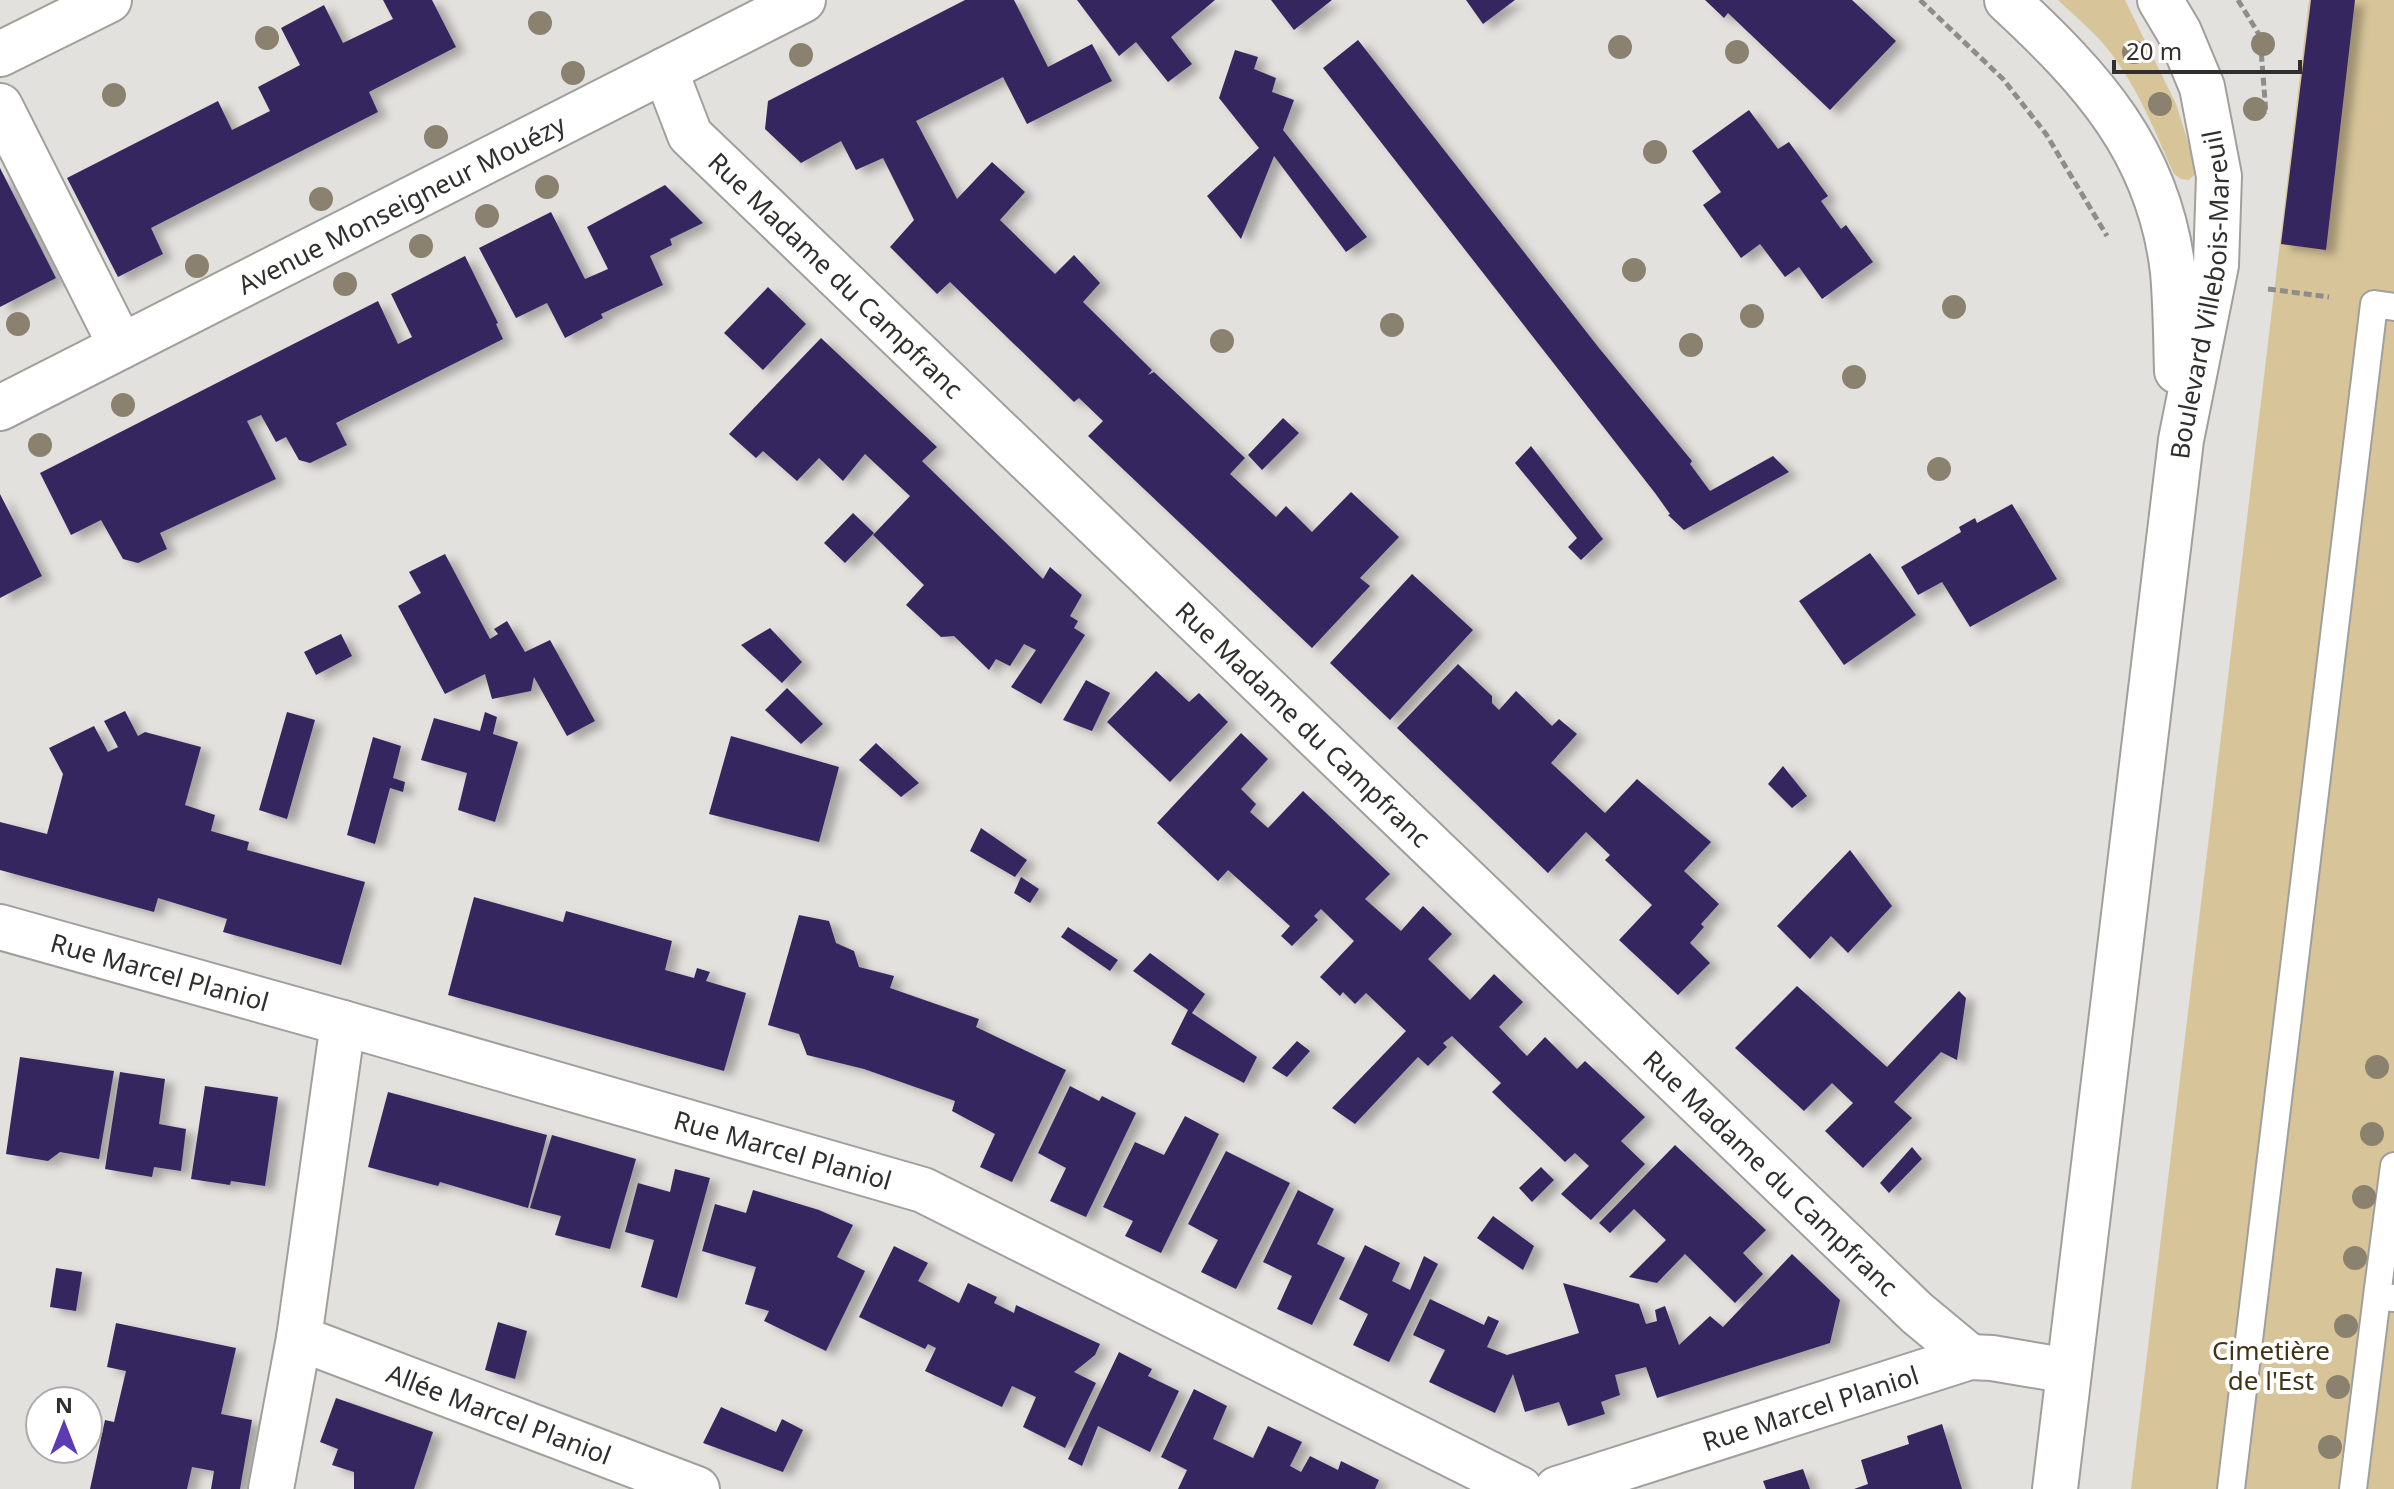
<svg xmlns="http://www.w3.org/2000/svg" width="2394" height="1489" font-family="'Noto Sans',sans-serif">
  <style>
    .green { fill: #d7c599 }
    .building { fill: #352861; filter: url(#shadow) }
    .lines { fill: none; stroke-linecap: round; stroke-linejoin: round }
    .lane-casing { stroke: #a19f9c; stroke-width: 30 }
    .street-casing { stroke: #a19f9c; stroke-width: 48 }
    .secondary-casing { stroke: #a19f9c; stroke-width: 48 }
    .path { stroke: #8e8d8a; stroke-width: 5; stroke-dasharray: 8 4; stroke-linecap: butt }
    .lane { stroke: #fff; stroke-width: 26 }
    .street { stroke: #fff; stroke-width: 44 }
    .secondary { stroke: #fff; stroke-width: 44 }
    .tree { fill: #8a826f }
    .labels { text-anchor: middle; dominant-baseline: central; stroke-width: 8; stroke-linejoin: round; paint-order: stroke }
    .street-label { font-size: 26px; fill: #302f2e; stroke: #fff }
    .park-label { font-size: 26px; fill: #413415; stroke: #fff }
  </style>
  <defs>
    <filter id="shadow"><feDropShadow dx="9" dy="5" stdDeviation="4" flood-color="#0004"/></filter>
  </defs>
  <rect width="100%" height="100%" fill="#e3e1dd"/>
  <path class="green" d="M2058,0H2125L2176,104L2195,164V174L2189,180L2181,179L2174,174C2157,137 2142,97 2118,63C2102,38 2079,20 2058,0Z
    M2309,0H2394V1489H2131Z"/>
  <path class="building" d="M383,0H432L456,47L369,92L378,112L151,228L163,254L118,277L67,178L218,101L232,130L270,111L258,87L300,65L281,28L324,5L343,43L393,19Z
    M965,0H1014L1048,67L1092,44L1112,81L1027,124L1003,77L916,121L957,199L992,162L1025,192L1000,220L1055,274L1074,255L1100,283L1083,302L1152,370L1148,375L1154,372L1245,458L1230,474L1276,517L1286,506L1312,532L1351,492L1399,537L1360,578L1370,586L1312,648L1088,436L1103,421L1079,398L1074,402L950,282L937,294L890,247L914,220L883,158L856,170L841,141L801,163L765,129L768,101Z
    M1077,0H1215L1171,37L1192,64L1168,82L1136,42L1119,56Z
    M1271,0H1332L1294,30Z
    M1466,0H1515L1483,24Z
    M1705,0H1852L1896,41L1830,110L1728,13L1724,18Z
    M2311,0H2355L2326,250L2281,244Z
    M1358,40L1599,348L1692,461L1690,464L1710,491L1773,456L1789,472L1684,530L1668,515L1670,514L1655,493L1323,68Z
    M1235,50L1258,57L1254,69L1276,78L1272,92L1294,100L1283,130L1367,237L1346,252L1274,156L1241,239L1207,196L1259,148L1219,98Z
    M1749,110L1778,149L1789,142L1828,196L1821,201L1841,229L1846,225L1873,262L1822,299L1799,267L1785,277L1760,244L1741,258L1703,205L1721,192L1692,151Z
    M0,168L56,278L0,307Z
    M665,185L703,223L670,239L672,245L650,256L663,285L601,314L603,318L565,338L547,303L516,318L479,248L551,212L585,279L608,269L587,227Z
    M465,256L498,323L496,324L503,339L336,423L347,445L310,463L299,460L286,437L276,442L261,415L247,421L276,479L160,533L167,549L138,563L123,559L101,520L71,535L40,473L378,301L398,344L412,337L391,294Z
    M768,287L806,324L763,370L724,333Z
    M821,338L937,447L922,461L1043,579L1050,567L1082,595L1070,616L1078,621L1074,628L1085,635L1041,704L1011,687L1036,650L1024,644L1010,666L996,659L989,670L954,636L941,637L906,605L924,585L873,535L910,496L865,454L843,481L819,458L797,481L763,451L756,458L729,434Z
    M1283,418L1299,433L1262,470L1248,455Z
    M1531,446L1603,539L1581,560L1568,547L1577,538L1515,463Z
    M0,494L42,576L0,598Z
    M2012,504L2057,579L1970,627L1942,582L1918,595L1901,567L1961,532L1959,527L1975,518L1977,523Z
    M853,513L874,533L845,563L824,543Z
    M1870,553L1916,615L1844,665L1799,601Z
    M445,554L490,639L498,634L494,629L507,621L525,652L550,640L595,721L567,736L534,677L531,691L492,699L485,674L445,694L398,606L421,593L409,572Z
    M1412,574L1473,630L1390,720L1330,663Z
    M770,628L802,662L782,683L741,645Z
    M341,634L352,656L316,675L304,652Z
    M1458,664L1492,696V703L1499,710L1516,691L1552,726L1559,719L1577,734L1551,763L1605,813L1637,779L1711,842L1684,871L1719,904L1701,924L1704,927L1690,943L1710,963L1678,995L1619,940L1652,905L1605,860L1610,855L1586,832L1548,873L1397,728Z
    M1156,671L1189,702L1199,693L1228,722L1170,782L1107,722Z
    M1086,680L1110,693L1092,731L1063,720Z
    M787,688L823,724L801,744L765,710Z
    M125,711L138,736L145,732L201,747L185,805L215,815L211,831L249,842L247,850L365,882L341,965L223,932L227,919L158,898L154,912L0,870V822L47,834L63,774L49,748L94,726L108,752L118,747L104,721Z
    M287,712L315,720L287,819L259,810Z
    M485,712L497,717L493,734L518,742L495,822L458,810L467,773L421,760L434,718L480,731Z
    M1241,733L1268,759L1241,789L1256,804L1250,812L1268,828L1303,791L1390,874L1365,899L1401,931L1423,906L1452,934L1428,959L1470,1000L1494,974L1523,1002L1499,1027L1520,1049L1527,1056L1545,1037L1577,1069L1585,1061L1645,1117L1621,1141L1645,1164L1591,1220L1561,1194L1589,1166L1575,1153L1565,1162L1492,1092L1501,1083L1452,1036L1443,1043L1447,1047L1428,1066L1418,1057L1355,1124L1332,1108L1406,1031L1366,993L1355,1004L1343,992L1340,996L1320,977L1354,941L1321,909L1314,916L1318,920L1292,946L1281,936L1290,926L1228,870L1218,881L1157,823Z
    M731,736L839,767L819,842L709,814Z
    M373,737L401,746L393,778L405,782L403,792L390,788L375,844L347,835Z
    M876,743L919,783L901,797L859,760Z
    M1783,766L1807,796L1792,808L1768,784Z
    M981,828L1027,860L1015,877L970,851Z
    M1850,850L1892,906L1848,953L1831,936L1810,959L1777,926Z
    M1021,877L1039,889L1030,903L1014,893Z
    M474,897L563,922L566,911L672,941L665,970L694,978L697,968L710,972L706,981L746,993L724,1071L448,995Z
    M799,915L829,921L836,943L854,951L859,967L894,976L890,988L979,1019L976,1027L1066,1070L1012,1182L980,1167L995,1134L952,1111L955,1101L864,1069L807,1055L799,1034L768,1025Z
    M1068,927L1118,960L1110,971L1061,937Z
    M1150,953L1205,994L1192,1013L1257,1057L1244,1083L1171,1044L1188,1010L1133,971Z
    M1797,986L1887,1067L1959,991L1966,998L1957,1060L1941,1052L1894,1102L1912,1118L1863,1168L1825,1131L1853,1103L1832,1083L1804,1111L1735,1048Z
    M1297,1041L1310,1051L1287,1077L1272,1068Z
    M20,1057L114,1071L99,1159L60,1152L48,1161L6,1154Z
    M120,1072L165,1079L159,1124L186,1129L181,1171L154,1167L152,1177L105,1169Z
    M205,1086L278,1097L265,1186L231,1181L230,1185L191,1179Z
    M1070,1086L1099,1101L1102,1096L1136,1113L1086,1217L1050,1201L1066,1168L1038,1153Z
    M388,1092L547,1135L528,1208L440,1182L438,1186L368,1167Z
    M1185,1116L1219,1134L1161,1253L1125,1236L1133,1221L1103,1207L1135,1142L1164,1155Z
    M552,1135L636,1159L610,1249L555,1235L561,1216L530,1208Z
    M1675,1145L1766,1230L1743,1253L1763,1274L1735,1303L1685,1254L1657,1283L1629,1277L1666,1240L1634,1209L1610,1233L1599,1223Z
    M1912,1147L1922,1159L1889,1193L1880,1183Z
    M1226,1151L1290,1183L1236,1289L1201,1272L1218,1240L1188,1224Z
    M1541,1167L1554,1180L1532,1202L1519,1188Z
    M675,1169L710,1178L677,1298L641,1287L654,1240L625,1232L638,1183L670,1192Z
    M753,1190L819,1210L853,1225L837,1257L865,1271L826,1351L764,1321L769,1311L745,1304L756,1267L702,1251L715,1204L746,1213Z
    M1298,1190L1334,1209L1317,1244L1345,1258L1312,1325L1277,1309L1292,1276L1263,1262Z
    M1493,1216L1534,1246L1523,1270L1477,1238Z
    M1365,1245L1400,1263L1392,1281L1410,1290L1424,1256L1438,1264L1389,1362L1353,1345L1368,1314L1339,1299Z
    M894,1246L928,1263L918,1281L959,1303L968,1283L997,1297L994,1303L1014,1313L1016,1305L1100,1344L1095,1355L1074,1372L1096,1383L1065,1448L1023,1427L1036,1397L1012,1386L1002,1407L925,1371L936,1348L928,1344L925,1349L859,1317Z
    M1792,1254L1840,1300L1830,1343L1657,1398L1646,1367L1615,1375L1620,1395L1601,1402L1605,1414L1568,1426L1559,1402L1525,1412L1513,1374L1495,1413L1429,1382L1445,1350L1413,1335L1430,1299L1484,1325L1488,1316L1499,1321L1487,1347L1507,1355L1579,1333L1563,1283L1639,1304L1646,1324L1657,1321L1655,1310L1665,1306L1679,1345L1710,1316L1723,1327Z
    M56,1268L82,1272L76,1311L50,1307Z
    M498,1322L527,1331L515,1379L485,1370Z
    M116,1323L236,1348L221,1414L252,1420L240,1489H211L214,1471L192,1467L187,1489H90L105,1420L114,1422L126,1371L107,1367Z
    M1119,1352L1152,1369L1148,1376L1179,1391L1150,1452L1098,1426L1082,1466L1068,1459Z
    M1194,1389L1227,1406L1213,1439L1253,1458L1268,1426L1302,1442L1290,1466L1301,1472L1310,1456L1338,1470L1341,1461L1379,1480L1375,1489H1178L1187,1470L1161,1457Z
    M336,1398L433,1432L414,1489H354V1472L332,1465L338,1449L320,1442Z
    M721,1407L776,1432L782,1419L803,1430L783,1472L703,1443Z
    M1942,1424L1962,1489H1854L1868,1484L1861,1460L1909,1444L1907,1436Z
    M1803,1469L1810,1489H1766L1763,1481Z"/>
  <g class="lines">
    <g class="lane-casing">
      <path id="lane" d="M2394,1166L2377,1296L2394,1298
        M2231,1489L2374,304L2394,307
        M2353,1489L2377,1296"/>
    </g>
    <g class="street-casing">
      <g id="street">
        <path d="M0,54L109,0"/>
        <path id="s1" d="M665,70L690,135L1917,1313L1970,1357"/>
        <path d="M0,106L121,346"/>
        <path id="s2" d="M0,927L343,1023L923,1190L1520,1489"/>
        <path id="s3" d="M299,1338L697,1489"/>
        <path d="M271,1489L299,1338L343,1023"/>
        <path id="s4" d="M1557,1489L1970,1357L1992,1358L2069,1371"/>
      </g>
    </g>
    <g class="secondary-casing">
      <g id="secondary">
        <path d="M2007,0C2092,79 2159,151 2173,272C2176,305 2176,338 2177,371"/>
        <path id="s5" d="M0,408L803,0"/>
        <path id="s6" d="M2055,1489L2181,440L2216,265L2219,176L2202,87L2179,32L2160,0"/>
      </g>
    </g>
    <path class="path" d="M1920,0L2003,79L2046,134L2107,236
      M2238,0L2260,36L2266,114
      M2268,289L2329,297"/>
    <use href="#lane" class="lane"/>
    <use href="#street" class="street"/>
    <use href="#secondary" class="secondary"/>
  </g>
  <g class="tree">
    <circle cx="540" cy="23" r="12"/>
    <circle cx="267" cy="38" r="12"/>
    <circle cx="2263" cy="44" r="12"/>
    <circle cx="1620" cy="47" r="12"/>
    <circle cx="1737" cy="52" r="12"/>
    <circle cx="2134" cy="52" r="12"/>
    <circle cx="801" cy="55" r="12"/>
    <circle cx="573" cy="73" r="12"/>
    <circle cx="114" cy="95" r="12"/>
    <circle cx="2160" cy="104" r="12"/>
    <circle cx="2255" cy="109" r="12"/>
    <circle cx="436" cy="137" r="12"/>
    <circle cx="1655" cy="152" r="12"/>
    <circle cx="547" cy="187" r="12"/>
    <circle cx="321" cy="199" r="12"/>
    <circle cx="487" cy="216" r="12"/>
    <circle cx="421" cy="246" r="12"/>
    <circle cx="197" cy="266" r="12"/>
    <circle cx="1634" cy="270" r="12"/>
    <circle cx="345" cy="284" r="12"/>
    <circle cx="1954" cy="307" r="12"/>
    <circle cx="1752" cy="316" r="12"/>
    <circle cx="18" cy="324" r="12"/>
    <circle cx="1392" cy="325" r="12"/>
    <circle cx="1222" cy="341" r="12"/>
    <circle cx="1691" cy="345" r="12"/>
    <circle cx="1854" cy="377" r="12"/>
    <circle cx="123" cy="405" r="12"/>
    <circle cx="40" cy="445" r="12"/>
    <circle cx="1939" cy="469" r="12"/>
    <circle cx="2377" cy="1067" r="12"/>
    <circle cx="2372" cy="1134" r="12"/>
    <circle cx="2364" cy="1197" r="12"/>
    <circle cx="2355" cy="1258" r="12"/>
    <circle cx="2346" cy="1326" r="12"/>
    <circle cx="2338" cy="1387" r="12"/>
    <circle cx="2330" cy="1447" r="12"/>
  </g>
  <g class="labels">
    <g class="street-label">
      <text stroke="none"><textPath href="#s5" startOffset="450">Avenue Monseigneur Mouézy</textPath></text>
      <text stroke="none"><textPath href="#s6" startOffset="1204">Boulevard Villebois-Mareuil</textPath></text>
      <text stroke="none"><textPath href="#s1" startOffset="272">Rue Madame du Campfranc</textPath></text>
      <text stroke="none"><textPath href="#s1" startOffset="920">Rue Madame du Campfranc</textPath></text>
      <text stroke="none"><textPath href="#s2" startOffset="166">Rue Marcel Planiol</textPath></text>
      <text stroke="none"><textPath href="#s2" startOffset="814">Rue Marcel Planiol</textPath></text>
      <text stroke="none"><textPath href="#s1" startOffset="1568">Rue Madame du Campfranc</textPath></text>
      <text stroke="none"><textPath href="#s4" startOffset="266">Rue Marcel Planiol</textPath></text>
      <text stroke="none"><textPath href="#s3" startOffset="214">Allée Marcel Planiol</textPath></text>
    </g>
    <g class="park-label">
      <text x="2271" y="1350">Cimetière<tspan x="2271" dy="30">de l'Est</tspan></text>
    </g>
  </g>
  <g transform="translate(64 1425)"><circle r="38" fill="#ffffff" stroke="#acacab" stroke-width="2"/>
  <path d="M0-6L14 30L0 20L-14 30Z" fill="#5c3bb3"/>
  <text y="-12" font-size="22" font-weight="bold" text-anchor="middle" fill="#302f2e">N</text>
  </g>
  <path d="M2114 60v12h186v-12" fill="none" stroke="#302f2e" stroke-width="4"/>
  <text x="2126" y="60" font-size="24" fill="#302f2e" stroke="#ffffff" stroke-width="6" paint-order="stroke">20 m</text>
</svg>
